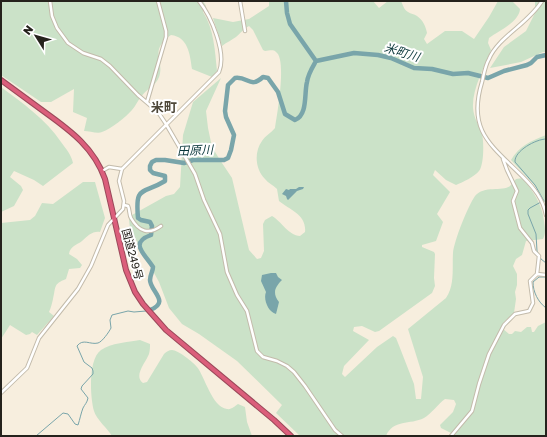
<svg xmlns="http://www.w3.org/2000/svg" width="547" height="437" font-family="'Golos Text','Noto Sans JP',sans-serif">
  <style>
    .green { fill: #cbe2c8 }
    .water { fill: #79a5aa }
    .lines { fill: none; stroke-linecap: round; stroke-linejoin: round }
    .stream { stroke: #79a5aa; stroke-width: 1 }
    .river { stroke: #79a5aa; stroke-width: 4.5 }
    .minor-casing { stroke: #c3bbab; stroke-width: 4.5 }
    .highway-casing { stroke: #9b495a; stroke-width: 6 }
    .minor { stroke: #fff; stroke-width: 2.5 }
    .highway { stroke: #db5e7b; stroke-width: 4 }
    .labels { text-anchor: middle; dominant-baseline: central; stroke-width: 4; stroke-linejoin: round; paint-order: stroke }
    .street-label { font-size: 11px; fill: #25221c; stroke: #fff }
    .water-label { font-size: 12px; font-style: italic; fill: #09363a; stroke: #fff }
    .quarter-label { font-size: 13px; font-weight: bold; fill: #4e483a; stroke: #fff }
  </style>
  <rect width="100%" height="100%" fill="#f7eede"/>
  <path class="green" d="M1,1H190L194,2L203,1L206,6L203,12C214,29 215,51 217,71L212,77L192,69C190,54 188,37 171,35C148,51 165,60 159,77C156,86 146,89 141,97C137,101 136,106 132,110C126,117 111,129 102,132C98,134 89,131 84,131L87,118L73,112L74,89L51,102H41L1,75Z
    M269,1H373L379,8L388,1H401C403,5 404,10 408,12C411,14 414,14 417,16C423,20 426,27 427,33L424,39L427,44L445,31H462L474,39L489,17L498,1H512L520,9C519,22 499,31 489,38L488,43L491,50C484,68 472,89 473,108C474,119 479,125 482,134C484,142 484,165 479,171C474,177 463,182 456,185L446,180L435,170L433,175L450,192L437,214L443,222L436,241L422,245V247L434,252L435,254L434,278L435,286L432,293L379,331L375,332L362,326L354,327L353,331L369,340L344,366L342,374L345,377L377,347L393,336L396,338L400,348L414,384L416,399H421L423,377L408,329L446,298C455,285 452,268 453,253C454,241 468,206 475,196C484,185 502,192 510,186C512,184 514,181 516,179L523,178C533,192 542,203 544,221C545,228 546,233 543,239L526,241L522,255L516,259L513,266L517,274V285L515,292L516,299L514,313L504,322L502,328L509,334H512L515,331L521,332L527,327H531L532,332H534L538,326L546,322V436H452L453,434L441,428L440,425L453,412L456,404L454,400L445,399C438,404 431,414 424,418C410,425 393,419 386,436H300L276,413L282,405L237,361L199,334L182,324L169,308L159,282L130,229L129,219L132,215L166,196L174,194L180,187L183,135L193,102L221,78L206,111L208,128L212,147L220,160L232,178L249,250L257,259L261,258L264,251L263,224L265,220L272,216C281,221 289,236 300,236L305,232C307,215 290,210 279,201L277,189C273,185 268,183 265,179C255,169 254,152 262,141C265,136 271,133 275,128C277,115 287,59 276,52C273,49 269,51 265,51L263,50L253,30L249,26C243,29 241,33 236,37C232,40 227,42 222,46L213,18L233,22L249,19L269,6Z
    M535,1L546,2V52H543L521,62L490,68L504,47L526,31L535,13Z
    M1,87C22,103 46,119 61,142C66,149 71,154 73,163L43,186L34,180L14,171L10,177L21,186L23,190L14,206L1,212Z
    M546,135V205L536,187L511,160C519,146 531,141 546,135Z
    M83,182H95L105,218L100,232C92,231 88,236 82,241C77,245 70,246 69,254L77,259L82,265L80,268L69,269L66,279C53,284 56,287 53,299C52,303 51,308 49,312L54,316L37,335L32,332L30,334L26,335L10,325L1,339V223L30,220L35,216L42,203L53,204Z
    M140,340L150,344C150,347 150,350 149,354C146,362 133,376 143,383L147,382L164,354C166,352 169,350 172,350C178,350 193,362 197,367C205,377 212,407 227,409C231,410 235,406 238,404L245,407L247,422L252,436H112C108,429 96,419 94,411C90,397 88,359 101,350C111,343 128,342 140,340Z"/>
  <path class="water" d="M299,187H304L303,189L297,191L288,200L287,199L286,196L282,194L286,189L289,190L290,189H296Z
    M271,273H276L278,277L282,280C275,287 272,293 279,302L276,314C268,312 263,299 266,292L261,281L262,275Z"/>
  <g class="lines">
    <path class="stream" d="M544,201L535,185L515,162C514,151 536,139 546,139
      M541,202L530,208L528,210V214L536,234L537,251L541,259L546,263
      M546,277H539L533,282C533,292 538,302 546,308
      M36,436L63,413L68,414L75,424L78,425C80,419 81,413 83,408C85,404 87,403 88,398L81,389L82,386L93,374V371L92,368L84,362L77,346C83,338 90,345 98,343C102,342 109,332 111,328L110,320L112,315L128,311L134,312L146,311"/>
    <path class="river" d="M286,1L287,13L290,24L316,61
      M316,61L354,53L378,55L391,58L414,68L432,69L453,74L468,73L488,78L504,71L527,65L531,63L537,57L546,55
      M150,310C171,302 150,291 150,280C150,275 153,271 153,267C144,253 129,243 151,235L152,226L150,222L141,220L138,218C135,185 142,195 165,181V176L153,173L150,170V166L152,162L156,160H165L184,163L193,160H224L228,158L231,150L234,135L226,117L225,111L228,85L235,78C248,76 250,89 263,77L268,78L278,92L285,114L295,120C308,115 304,93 307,82C308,74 312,68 316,61"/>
    <g class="minor-casing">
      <path id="minor" d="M50,1L52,16L57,28L68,43L83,53L101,59L110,66L138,95L158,112L166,124L195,174L204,200L220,234L227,272L237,295L247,311L257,351L263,357L277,361L287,366L294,372L305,386L335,430L342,436
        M240,1L245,31
        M542,1C528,24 498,37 489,59C485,66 484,74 482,82C467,131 491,145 523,177C534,188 543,199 546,215
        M147,102L166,37V31L158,1
        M503,159L507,170L517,191L513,201L520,228L532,243L534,251L539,256L537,274
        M102,171L109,167L122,169
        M124,205L128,206C130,210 129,215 131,218C139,232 149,235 161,226
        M1,393L27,368L39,338L78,289L91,266L108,225L123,209L124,201L119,181L122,169L219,72C227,53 211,16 199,1
        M451,436L472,411L479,384L489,354L504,325L515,314L529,311L533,303L530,281L537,274L546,275"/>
    </g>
    <g class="highway-casing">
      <path id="highway" d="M1,80C16,91 31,102 46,113C71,131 94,148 105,179L126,270L135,292L143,304L166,330L274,420L291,436"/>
    </g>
    <use href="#minor" class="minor"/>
    <use href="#highway" class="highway"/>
  </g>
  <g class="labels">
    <g class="street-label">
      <text transform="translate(133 254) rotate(75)">国道249号</text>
    </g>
    <g class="water-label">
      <text transform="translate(402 52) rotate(17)">米町川</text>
      <text transform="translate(195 150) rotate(-2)">田原川</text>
    </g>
    <g class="quarter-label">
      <text x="164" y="107">米町</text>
    </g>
  </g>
  <rect width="547" height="437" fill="none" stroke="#25221c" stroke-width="4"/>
  <g transform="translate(36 36) rotate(307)" stroke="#ffffff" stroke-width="3" paint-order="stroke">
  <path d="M0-3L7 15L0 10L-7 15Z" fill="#25221c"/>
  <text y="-6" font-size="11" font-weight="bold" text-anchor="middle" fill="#25221c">N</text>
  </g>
</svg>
